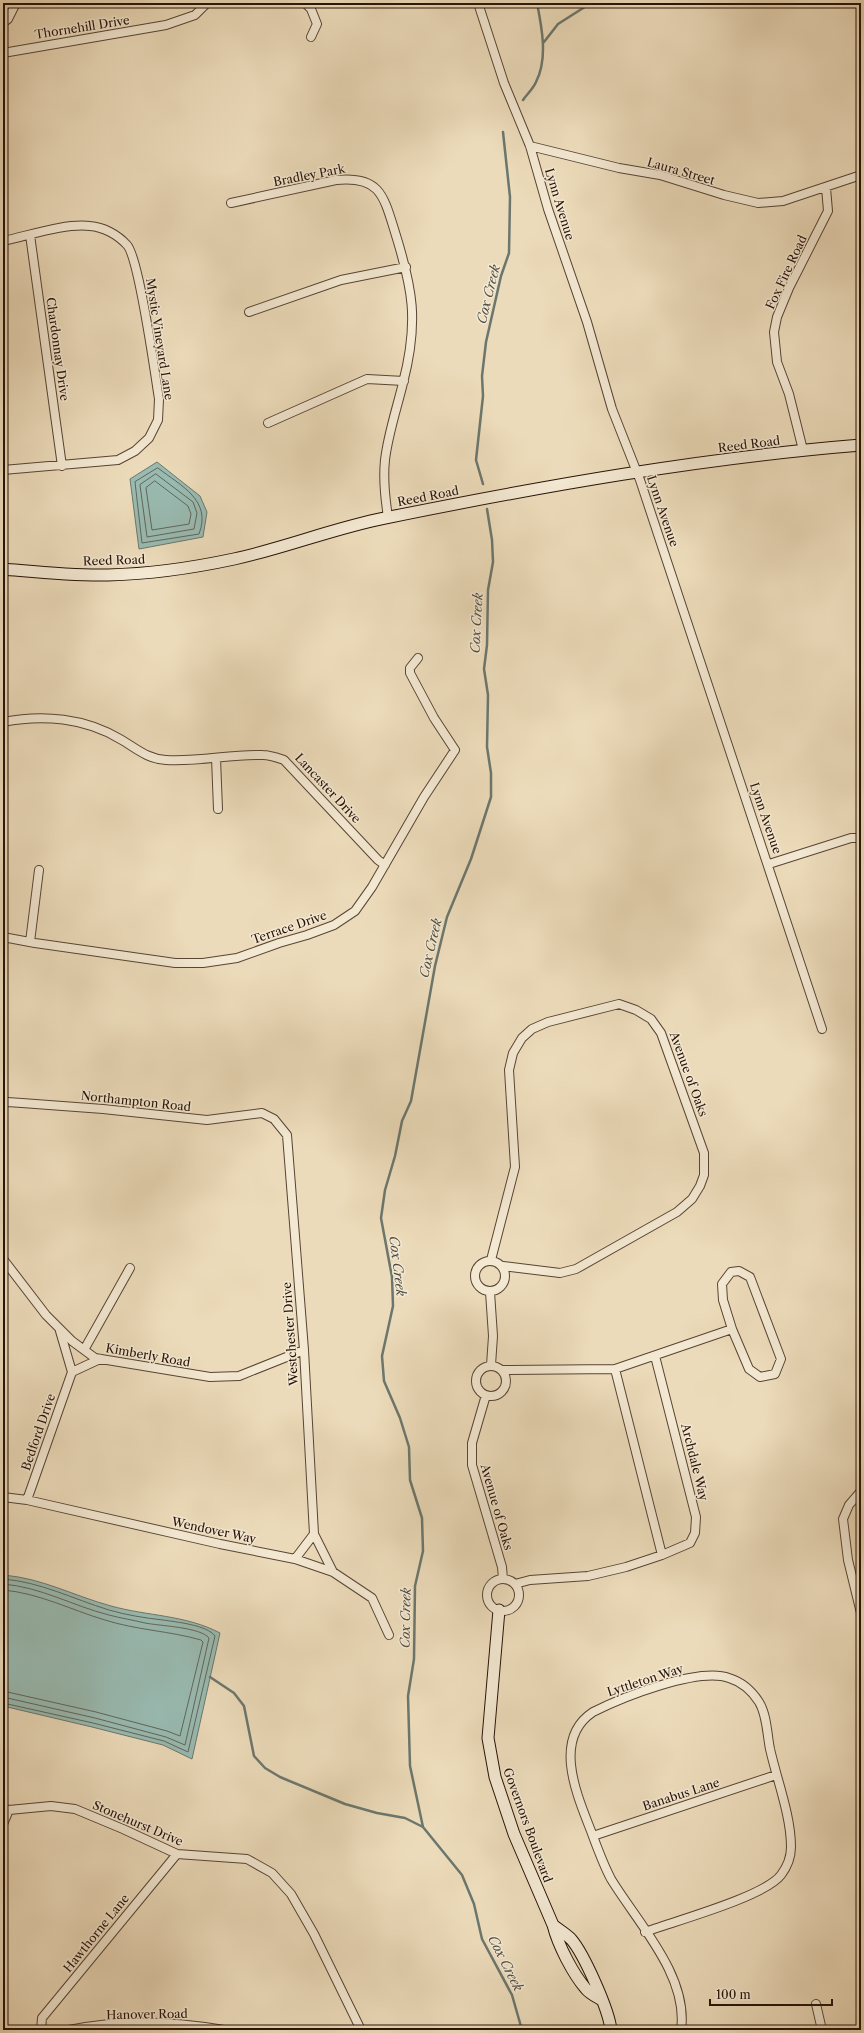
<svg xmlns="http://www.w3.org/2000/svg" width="864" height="2033" font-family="'Libre Caslon Text',serif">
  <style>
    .water { fill: #99bbb2; stroke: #6b776e }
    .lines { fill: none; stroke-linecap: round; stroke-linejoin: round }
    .shore { stroke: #60665c; stroke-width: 1 }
    .stream { stroke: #6b776e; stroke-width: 2.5 }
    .street-casing { stroke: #584434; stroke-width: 10 }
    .secondary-casing { stroke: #271207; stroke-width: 13 }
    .street { stroke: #f3e8d2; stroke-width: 8 }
    .secondary { stroke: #f3e8d2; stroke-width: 11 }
    .labels { text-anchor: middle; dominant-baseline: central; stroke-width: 3; stroke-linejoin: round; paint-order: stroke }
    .street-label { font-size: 12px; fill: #271207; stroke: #f3e8d2 }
    .water-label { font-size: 13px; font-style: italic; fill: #4f4d43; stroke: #f3e8d2 }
  </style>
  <rect width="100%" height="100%" fill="#ecdbba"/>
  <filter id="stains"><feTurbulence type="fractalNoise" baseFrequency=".005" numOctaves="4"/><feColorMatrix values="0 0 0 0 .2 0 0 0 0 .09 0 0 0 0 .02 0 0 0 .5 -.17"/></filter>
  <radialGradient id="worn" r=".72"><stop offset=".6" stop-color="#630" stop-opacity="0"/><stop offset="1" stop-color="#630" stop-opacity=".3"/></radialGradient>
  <path class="water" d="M157,462L200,496L207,512L203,537L139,549L130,479Z
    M3,1575C42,1578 74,1596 111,1606C147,1616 186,1615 220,1633L192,1759L163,1745L92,1727L3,1706Z"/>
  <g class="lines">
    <path class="shore" d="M158,468C181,486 212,500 199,534L142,543L135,482Z
      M156,474L193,502L197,513L194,529L147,537L140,485Z
      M155,481L188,506L191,514L189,524L152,530L146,488Z
      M3,1579C41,1582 73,1599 109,1610C126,1615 145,1618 163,1620C176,1622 207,1625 215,1636L188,1752L164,1741L93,1723L3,1703
      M3,1584C41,1587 73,1606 109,1615C120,1618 133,1620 145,1623C160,1626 200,1627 209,1638L185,1745L166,1737L95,1718L3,1697
      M3,1590C39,1593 71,1610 105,1620C136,1630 170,1631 201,1640L203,1642L180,1736L167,1731L96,1712L3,1691"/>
    <path class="stream" d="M544,42L558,24L591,3
      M523,100C527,94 533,89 536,82C548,59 542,28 537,3
      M483,484L476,460L483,396L482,376L486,342L501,276L509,253L510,197L503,132
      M487,509L492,540L493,562L488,590L487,645L484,669L488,695L487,747L491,773V797L471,859L447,917L435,966L411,1101L402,1121L395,1156L385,1190L381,1218L392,1277L393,1306L382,1356L384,1381L400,1418L409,1447L410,1480L422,1518L423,1551L415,1586L414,1659L408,1696L410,1766L423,1827L462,1875L474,1904L482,1939L512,1995L522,2030
      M210,1677L234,1693L244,1706L254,1756L265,1768L280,1777L345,1804L377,1813L405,1818L423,1827"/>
    <g class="street-casing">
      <path id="street" d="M305,3L311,9L317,24L311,37
        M478,3L504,83L530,146L548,209L587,322L612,409L640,480L822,1029
        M3,23L8,19L16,3
        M3,53L166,25L195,15L207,3
        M530,146L619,168L660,175L724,195L758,203L783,201L861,175
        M231,203L336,180C378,176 383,193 394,229C413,289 419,321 403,383C397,408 388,434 385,460C383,479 385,498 388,517
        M30,235L62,466
        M3,241C28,236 64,223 90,226C103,227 117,234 127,245C139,258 155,374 159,399L158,420L149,438L135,451L118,460L3,470
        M249,312L341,280L406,267
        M268,423L367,379L404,381
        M803,450L789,394L777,362L774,332L777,317L789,288L828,211L826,188
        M3,722C43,714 85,718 120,739C136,748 147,759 166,760C199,762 231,754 263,755C270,755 278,758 284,760L378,860L385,865
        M216,758L218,809
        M769,864L851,838H861
        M3,937L35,943L175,963H203L237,958L279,943L307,935L334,925L355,911L372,887L424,797L455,750L434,718L410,673V668L418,658
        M30,942L39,870
        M3,1105L7,1102L22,1103L103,1109L207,1120L262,1113L274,1119L287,1135L304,1350L314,1534L295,1559
        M3,1259L46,1315L72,1341L95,1358L210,1377L239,1376L304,1350
        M491,1260L515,1167L509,1070L513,1053L522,1038L532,1029L548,1022L619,1004L636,1010L651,1019L661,1033L704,1153V1175L700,1186L692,1199L677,1212L576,1269L560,1273L503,1266
        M475 1276a15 15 0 1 1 30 0a15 15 0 1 1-30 0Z
        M490,1292L493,1336L491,1365
        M60,1331L72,1372
        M84,1350L130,1268
        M476 1381a15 15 0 1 1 30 0a15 15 0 1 1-30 0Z
        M615,1369L662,1555
        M503,1370L615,1369L732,1329L749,1369L760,1377L775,1374L781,1359L750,1277L739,1271L731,1272L722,1284L723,1300L732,1329
        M486,1395L472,1443V1465L502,1567L503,1579
        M861,1491L849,1505L843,1519L848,1560L861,1613
        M3,1497L27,1500L220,1544L295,1559L333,1572L372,1598L389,1635
        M27,1500L72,1372L100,1359
        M314,1534L333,1572
        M487 1595a16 16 0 1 1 32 0a16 16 0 1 1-32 0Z
        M515,1584L530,1580L588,1576L626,1567L662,1555L690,1543L695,1533L696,1517L655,1356
        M3,1808L9,1810L51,1806L75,1809L123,1829L177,1854L247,1859L272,1873L291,1894L314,1934L361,2030
        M3,1824L9,1810
        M593,1836L776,1775
        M645,1932C675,1921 764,1897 781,1875C787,1867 791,1856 791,1847C791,1816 777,1780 770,1749C767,1734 767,1715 759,1702C752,1691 742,1682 729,1678C698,1667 623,1697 593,1712C552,1739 577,1795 591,1831C597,1847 603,1864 611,1879C637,1922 689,1976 681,2030
        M816,2004L822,2030
        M41,2030L42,2018L177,1854
        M69,2030C120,2019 174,2021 224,2030"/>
    </g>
    <g class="secondary-casing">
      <path id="secondary" d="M3,569C38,572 73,576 108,575C150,574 192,568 234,559C285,548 334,528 385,518C543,486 701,458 861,445
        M499,1610L488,1738L495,1777L514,1834L553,1925C558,1945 573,1974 586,1989C590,1994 597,1997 602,2000
        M553,1925C559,1930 566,1934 571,1939C584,1954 609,2010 611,2030"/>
    </g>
    <use href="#street" class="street"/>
    <use href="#secondary" class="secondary"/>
  </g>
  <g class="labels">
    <g class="street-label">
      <text transform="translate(82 27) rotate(-9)">Thornehill Drive</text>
      <text transform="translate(681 171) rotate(16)">Laura Street</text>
      <text transform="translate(309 175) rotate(-11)">Bradley Park</text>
      <text transform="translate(560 204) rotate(73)">Lynn Avenue</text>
      <text transform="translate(786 272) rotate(-65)">Fox Fire Road</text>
      <text transform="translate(160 339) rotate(81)">Mystic Vineyard Lane</text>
      <text transform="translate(58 349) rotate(82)">Chardonnay Drive</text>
      <text transform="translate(749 444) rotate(-7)">Reed Road</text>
      <text transform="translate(428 496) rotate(-11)">Reed Road</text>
      <text transform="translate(663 511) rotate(71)">Lynn Avenue</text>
      <text transform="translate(114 560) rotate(-2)">Reed Road</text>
      <text transform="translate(328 788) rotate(47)">Lancaster Drive</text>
      <text transform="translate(766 818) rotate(71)">Lynn Avenue</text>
      <text transform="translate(289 927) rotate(-19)">Terrace Drive</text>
      <text transform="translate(689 1074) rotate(70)">Avenue of Oaks</text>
      <text transform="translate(136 1101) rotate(6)">Northampton Road</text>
      <text transform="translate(290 1334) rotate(-94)">Westchester Drive</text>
      <text transform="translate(148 1355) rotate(10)">Kimberly Road</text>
      <text transform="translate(38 1432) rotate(-71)">Bedford Drive</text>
      <text transform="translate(695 1462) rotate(76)">Archdale Way</text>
      <text transform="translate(497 1507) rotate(74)">Avenue of Oaks</text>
      <text transform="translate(214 1530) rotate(12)">Wendover Way</text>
      <text transform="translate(645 1680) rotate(-18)">Lyttleton Way</text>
      <text transform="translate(681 1794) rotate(-18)">Banabus Lane</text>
      <text transform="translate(138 1823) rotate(23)">Stonehurst Drive</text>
      <text transform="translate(528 1825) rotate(70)">Governors Boulevard</text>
      <text transform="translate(96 1933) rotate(-51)">Hawthorne Lane</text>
      <text transform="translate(147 2014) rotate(-1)">Hanover Road</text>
    </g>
    <g class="water-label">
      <text transform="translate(488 294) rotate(-76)">Cox Creek</text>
      <text transform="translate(476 623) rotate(-87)">Cox Creek</text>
      <text transform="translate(430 948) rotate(-77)">Cox Creek</text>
      <text transform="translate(398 1266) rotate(83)">Cox Creek</text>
      <text transform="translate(405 1618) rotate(-89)">Cox Creek</text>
      <text transform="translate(506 1963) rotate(63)">Cox Creek</text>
    </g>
  </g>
  <rect width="864" height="2033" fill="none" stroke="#ecdbba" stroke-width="16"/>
  <rect x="4" y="4" width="856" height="2025" fill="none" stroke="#271207" stroke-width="2"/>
  <rect x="8" y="8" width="848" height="2017" fill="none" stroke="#271207"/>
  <path d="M710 1999v6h122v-6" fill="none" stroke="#271207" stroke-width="2"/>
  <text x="716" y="1999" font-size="12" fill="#271207" stroke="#f3e8d2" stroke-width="3" paint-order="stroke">100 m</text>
  <rect width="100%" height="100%" filter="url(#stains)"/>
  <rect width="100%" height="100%" fill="url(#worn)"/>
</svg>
